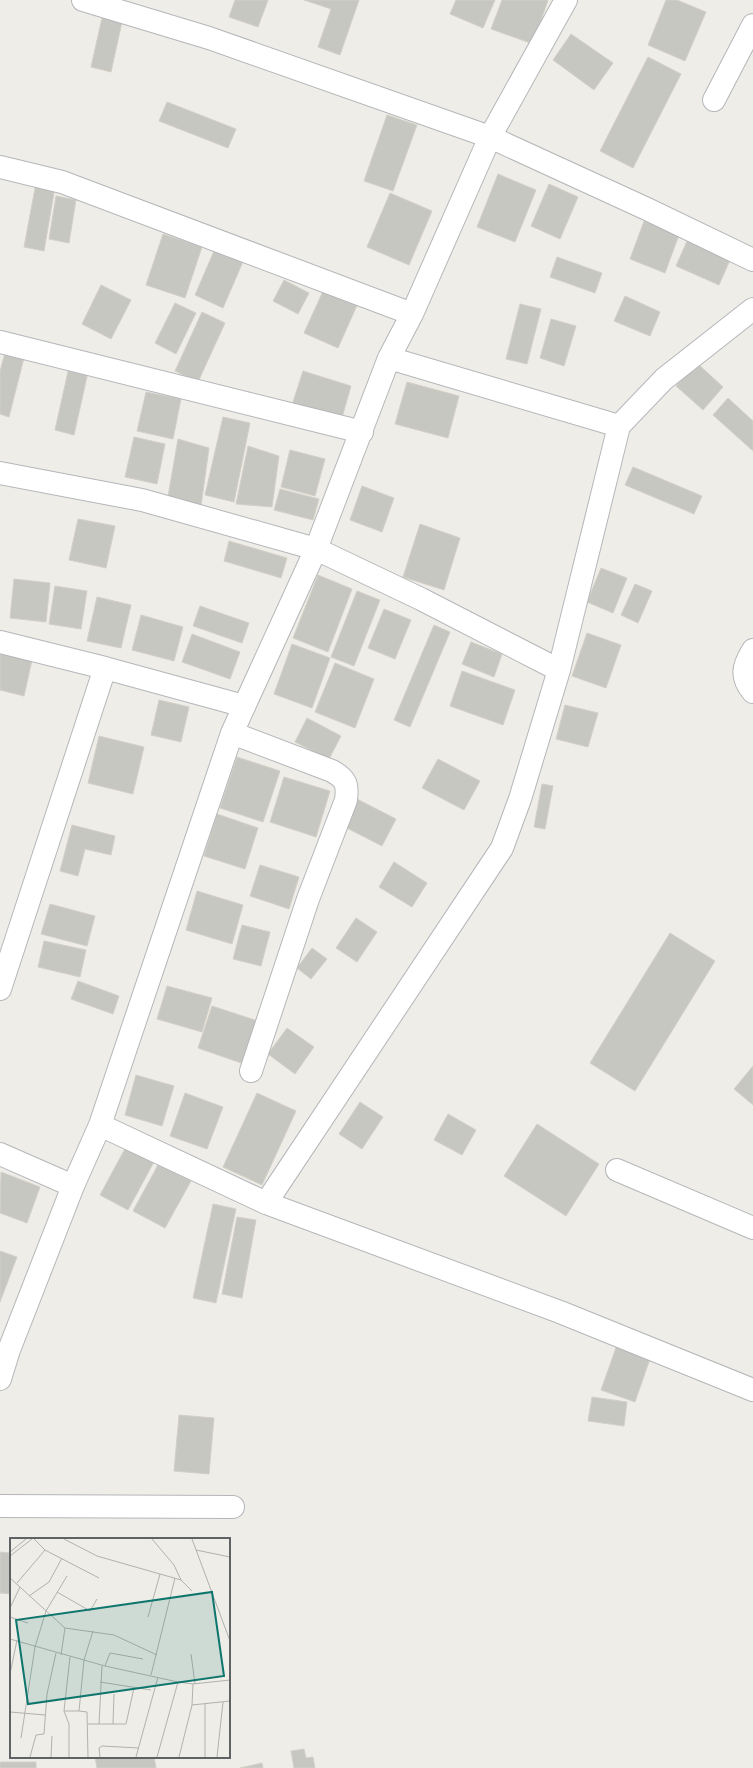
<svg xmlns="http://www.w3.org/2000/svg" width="753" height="1768" font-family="'Work Sans',sans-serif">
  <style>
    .building { fill: #c7c7c1; stroke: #d3d0c6 }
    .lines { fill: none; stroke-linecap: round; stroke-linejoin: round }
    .minor-casing { stroke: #b4b6ba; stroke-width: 24 }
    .minor { stroke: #fff; stroke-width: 22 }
    .inset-road { fill: none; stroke: #b1b1af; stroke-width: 1 }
    .view { fill: #0f766e; fill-opacity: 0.15; stroke: #0f766e; stroke-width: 2 }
    .inset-edge { fill: none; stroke: #5e6165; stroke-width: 2 }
  </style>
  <rect width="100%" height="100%" fill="#efede7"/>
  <path class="building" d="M235,0H268L258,27L229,17Z
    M304,0H359L340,55L318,47L331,9Z
    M456,0H495L483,28L450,14Z
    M502,0H548L533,44L491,29Z
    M666,0H677L706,12L685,61L648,45Z
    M102,18L122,22L111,72L91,67Z
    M571,34L613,63L594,90L553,60Z
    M648,57L681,74L633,168L600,151Z
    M167,102L236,129L228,148L159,121Z
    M387,115L417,125L393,191L364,181Z
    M498,174L536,190L515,242L477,227Z
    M36,183L55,187L44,251L24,247Z
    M549,184L578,197L560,239L531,226Z
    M390,193L432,211L409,265L367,247Z
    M56,196L76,200L69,243L49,239Z
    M644,221L679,235L665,273L630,259Z
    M691,232L734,251L719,285L676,266Z
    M163,234L202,247L185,298L146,285Z
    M217,244L245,257L223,308L195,295Z
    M557,257L602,273L595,293L550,277Z
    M284,280L309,293L298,314L273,301Z
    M101,285L131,300L111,339L82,324Z
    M324,289L358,303L338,348L304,333Z
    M625,296L660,312L650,336L614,321Z
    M175,303L196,313L176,354L155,343Z
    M520,304L541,309L527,364L506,359Z
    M202,312L225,323L198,382L175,371Z
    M551,319L576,326L564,366L540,358Z
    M5,353L24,358L9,417L0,414V371Z
    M697,363L723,387L703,410L676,386Z
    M69,367L88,372L74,435L55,430Z
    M303,371L351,386L341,421L292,405Z
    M407,382L459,396L448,438L395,424Z
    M146,392L181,399L173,439L137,431Z
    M728,398L753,421V451L713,415Z
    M223,417L250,423L234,502L205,495Z
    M134,437L165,444L157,484L125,477Z
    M178,439L209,448L201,506L167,502Z
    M248,446L279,456L272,507L236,504Z
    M290,450L325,459L315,496L281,487Z
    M633,467L702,496L694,514L625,485Z
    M362,486L394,498L382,532L350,520Z
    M280,489L319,499L313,520L274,510Z
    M78,519L115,526L106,568L69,560Z
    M420,524L460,538L444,590L403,577Z
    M229,541L287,558L281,578L224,561Z
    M601,568L627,578L613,613L587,602Z
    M318,575L352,589L328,652L293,638Z
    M14,579L50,583L46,622L10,618Z
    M635,584L652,591L638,623L621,615Z
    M55,586L87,591L81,629L49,624Z
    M357,591L380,600L354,666L331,657Z
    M97,597L131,605L121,648L87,641Z
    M200,606L249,623L242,643L193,626Z
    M384,609L411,620L395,659L368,648Z
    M141,615L183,627L174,661L132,650Z
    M434,625L450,632L410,727L394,720Z
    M587,633L621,645L606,688L572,676Z
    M192,634L240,652L230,679L182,662Z
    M471,642L502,654L494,677L462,664Z
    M292,644L330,658L312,708L274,694Z
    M0,653L32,660L24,696L0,690Z
    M335,663L374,679L355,728L315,712Z
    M462,671L515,690L503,725L450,706Z
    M159,700L189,707L181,742L151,735Z
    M565,705L598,713L588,747L556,739Z
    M307,718L341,736L329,759L295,742Z
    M99,736L144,747L133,794L88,783Z
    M237,757L280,771L263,822L220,808Z
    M438,759L480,781L464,810L422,788Z
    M284,777L330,791L316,837L270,822Z
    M542,784L553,786L545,829L534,827Z
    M357,799L396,819L382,846L343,826Z
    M217,814L258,828L245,869L204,856Z
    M72,825L115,836L111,855L85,849L78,876L60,871Z
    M394,862L427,883L412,907L379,887Z
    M260,865L299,877L289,909L250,896Z
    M197,891L243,905L232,944L186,930Z
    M50,904L95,916L87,946L41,934Z
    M356,918L377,932L357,962L336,948Z
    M242,925L270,932L261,966L233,959Z
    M670,933L715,961L635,1091L590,1063Z
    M44,941L86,950L80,977L38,967Z
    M312,948L327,959L311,979L297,968Z
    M78,981L119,996L113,1014L71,999Z
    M167,986L212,998L202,1032L157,1019Z
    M212,1006L258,1021L244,1064L198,1048Z
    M287,1028L314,1047L295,1074L268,1054Z
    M753,1066V1105L734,1089Z
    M136,1075L174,1086L162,1126L125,1115Z
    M185,1093L223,1107L207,1149L170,1136Z
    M257,1093L296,1111L262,1185L223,1167Z
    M360,1102L383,1117L362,1149L339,1134Z
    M448,1114L476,1130L462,1155L434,1140Z
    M537,1124L599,1164L566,1216L504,1176Z
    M128,1143L156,1158L128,1210L100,1195Z
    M159,1163L191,1181L165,1228L133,1211Z
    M1,1172L40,1187L27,1223L0,1213Z
    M213,1204L236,1209L216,1303L193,1298Z
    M237,1217L256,1220L242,1298L222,1294Z
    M0,1251L17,1257L0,1302Z
    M618,1342L652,1353L635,1402L601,1390Z
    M592,1397L627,1402L624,1426L588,1421Z
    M179,1415L214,1418L209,1474L174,1471Z
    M0,1552L11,1553V1594L0,1593Z
    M304,1749L306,1758L313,1757L315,1768H294L291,1751Z
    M95,1757H154L156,1768H97Z
    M0,1762H36V1768H0Z
    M262,1763L263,1768H240Z"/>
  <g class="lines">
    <g class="minor-casing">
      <path id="minor" d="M83,0L209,38L490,137L647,209L753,260
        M714,100L753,25
        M0,167L62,182L412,314
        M0,342L362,432
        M389,358L619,426
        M0,473L142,500L316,549L421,599L559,670
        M0,642L105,668L244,706
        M753,650C743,666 740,677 753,692
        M232,733L332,771C346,779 348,784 346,800L308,899L251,1071
        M0,989L105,668
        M100,1125L266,1203L560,1312L753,1390
        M0,1154L73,1186
        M617,1170L753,1228
        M266,1203L502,848L520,799L559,670L619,426L664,379L753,309
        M0,1379L9,1350L73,1186L100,1125L232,733L316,549L389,358L412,314L490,137L566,0
        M0,1506L233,1507"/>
    </g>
    <use href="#minor" class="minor"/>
  </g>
  <g transform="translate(10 1538)">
    <rect width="220" height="220" fill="#efede7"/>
    <path class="inset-road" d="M24,1L35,12L89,40M54,1L87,18L171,42L182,53M142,1L164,27L171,42M182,1L220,103M186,12L220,19M0,14L16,1M0,18L22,1M0,40L55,90L104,97L147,117M7,45L35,12M47,54L80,73L87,61M19,58L39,44L52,20M0,70L10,49M0,79L18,85M138,79L150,36M0,101L95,128L168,144L183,146L220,142M181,116L185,146M51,117L55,90M95,128L100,115L133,121M0,136L7,102M141,137L165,40M90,144L141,152M195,166V219M182,167L220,163M54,173H69M0,174L35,177M78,186H116L124,150M89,186L92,128M103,186L104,156M11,200L25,109L36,73L57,38M20,219L26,197L34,196L37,156L46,115M41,219L42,198M59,219V186L54,173L60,119M78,219L77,174L69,173L74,122L83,93M90,219L89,210L92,208L129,210M126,219L148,139M147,219L168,144M169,219L182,167L183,146M207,219L213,164"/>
    <path class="view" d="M202,54L214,138L18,166L6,82Z"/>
    <rect width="220" height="220" class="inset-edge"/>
  </g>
</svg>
